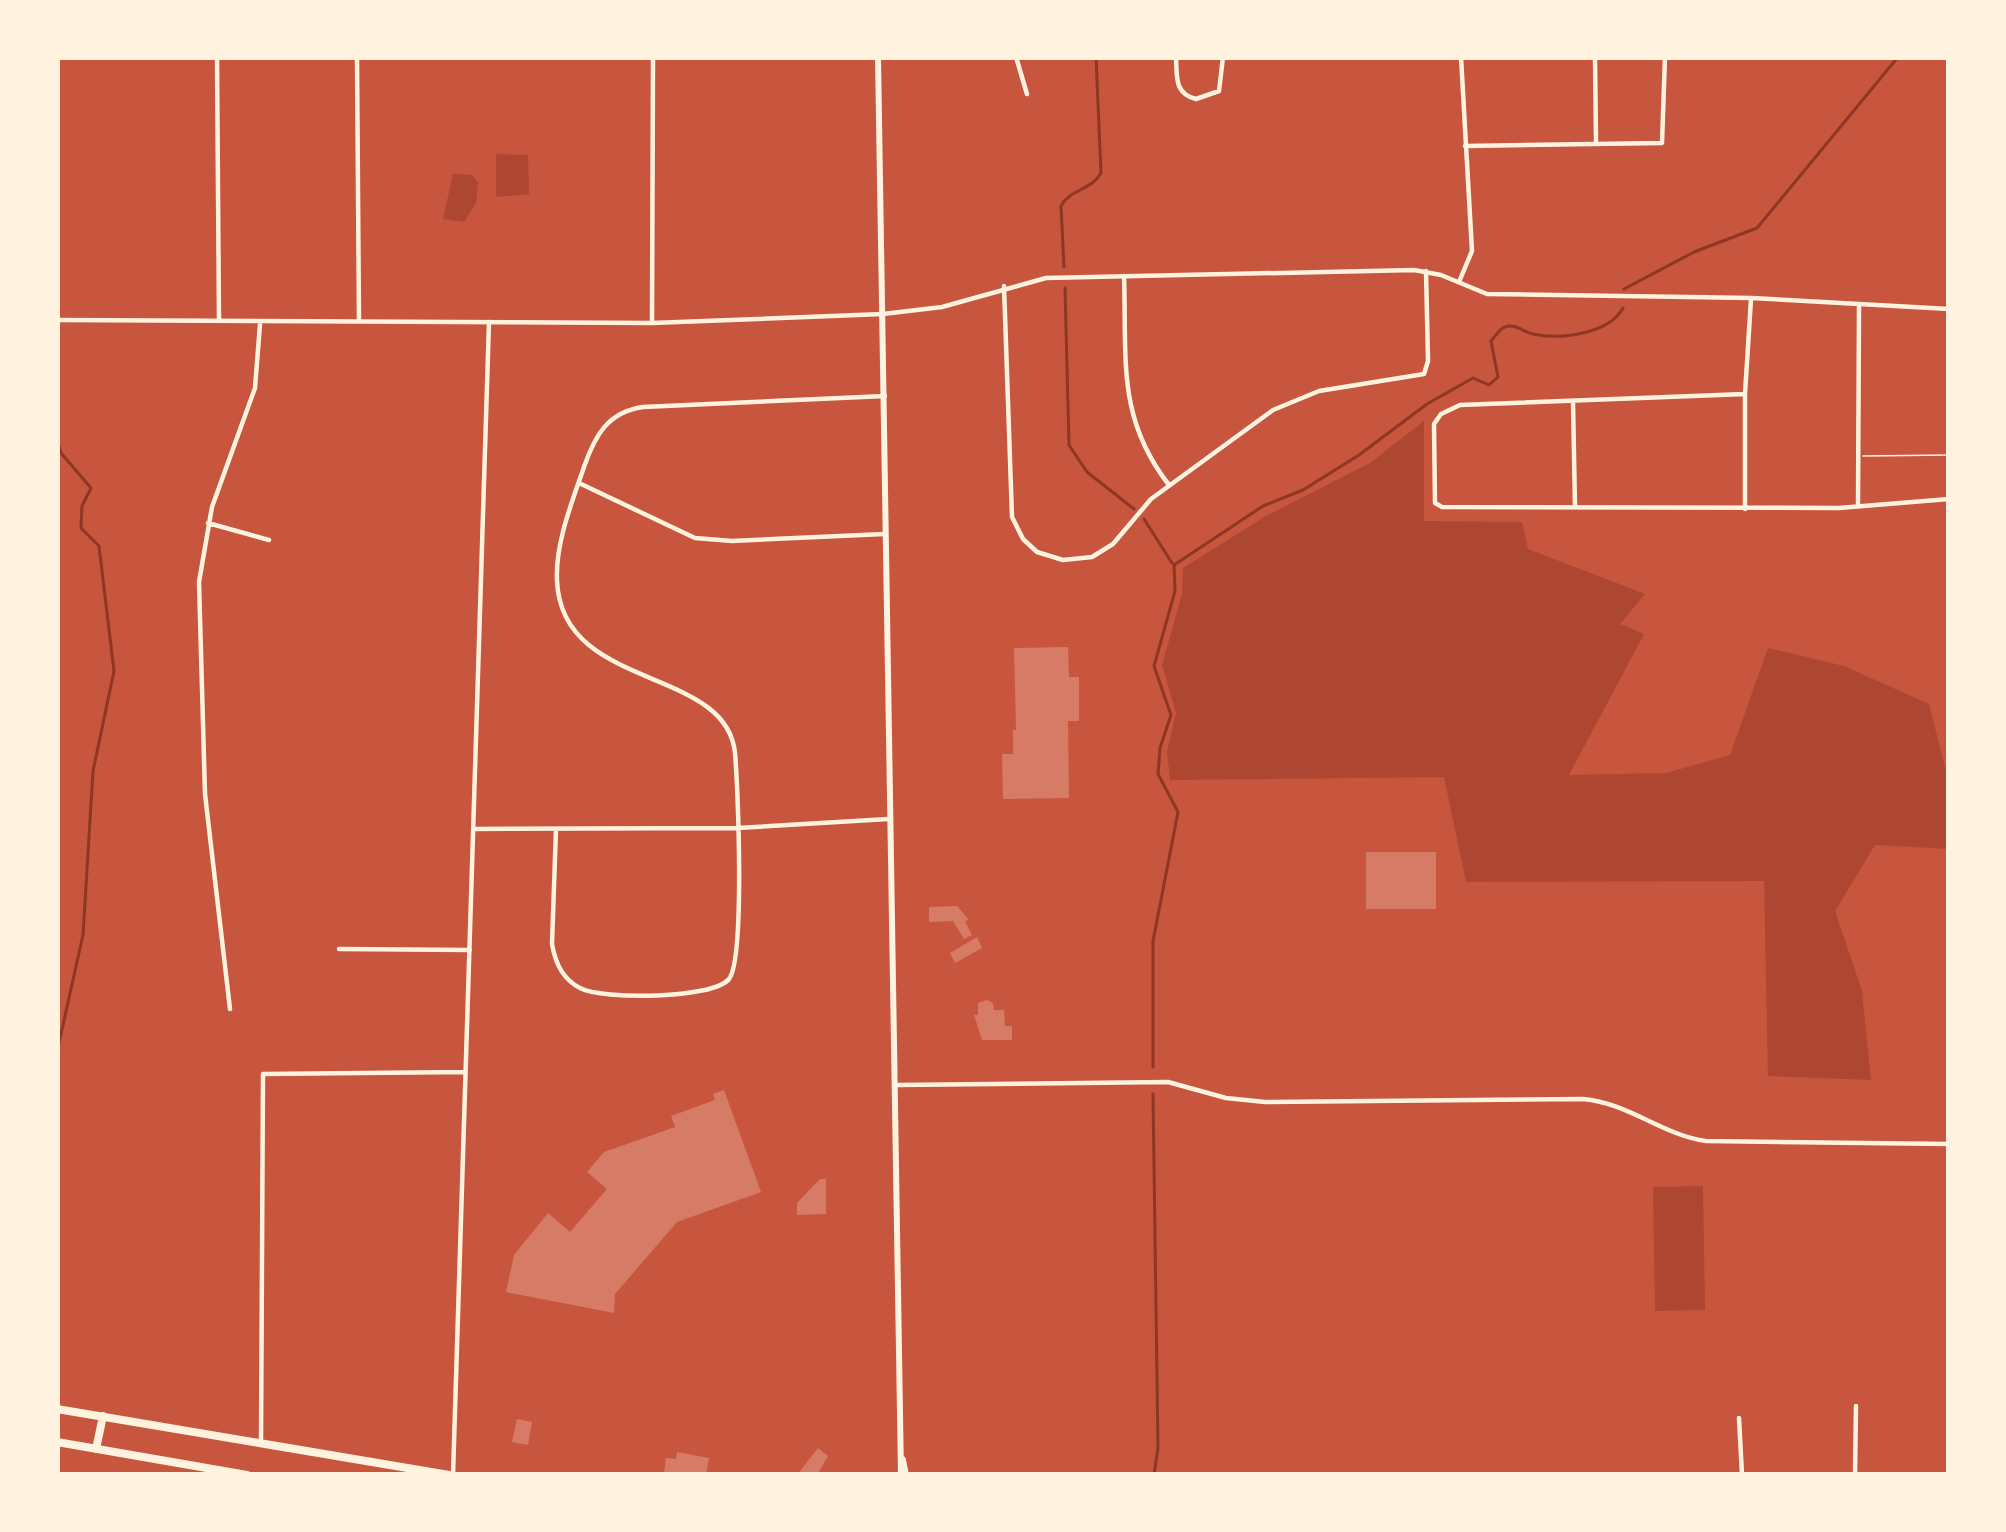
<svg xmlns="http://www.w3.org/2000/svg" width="2006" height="1532" font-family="'Work Sans',sans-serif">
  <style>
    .green { fill: #ae4732 }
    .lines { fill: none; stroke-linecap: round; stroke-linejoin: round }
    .stream { stroke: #8f3625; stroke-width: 3 }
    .building { fill: #d67c66 }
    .service { stroke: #fff3e0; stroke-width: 1.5 }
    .minor { stroke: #fff3e0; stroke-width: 4.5 }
    .tertiary { stroke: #fff3e0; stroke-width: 4.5 }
    .primary { stroke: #fff3e0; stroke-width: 6 }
    .trunk { stroke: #fff3e0; stroke-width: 8 }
  </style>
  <rect width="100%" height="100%" fill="#c8553d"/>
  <path class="green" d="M496,154L528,155L529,194L496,197Z
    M453,174L472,175L478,182L476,203L464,222L443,219Z
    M1424,421V521L1522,522L1528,549L1645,594L1620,624L1644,634L1569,775L1666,773L1730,755L1768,648L1844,666L1929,704L1949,783V849L1875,845L1835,911L1862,991L1871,1080L1768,1076L1764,881L1466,882L1444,777L1170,780L1167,752L1176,713L1162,665L1182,594L1183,568L1266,516L1370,463Z
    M1703,1186L1705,1310L1655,1311L1653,1187Z"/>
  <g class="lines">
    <path class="stream" d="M1064,267L1061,206C1070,189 1092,190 1101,173L1096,57
      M1065,288L1069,445L1087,472L1134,509
      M1624,289L1694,252L1757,228L1898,57
      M57,439L61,453L91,488L82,506L81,528L99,546L114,671L93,771L83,935L57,1052
      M1144,519L1172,563
      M1153,1067V941L1178,812L1158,774L1160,748L1171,715L1154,666L1175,591L1174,565L1263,506L1303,490L1359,455L1427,404L1473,378L1489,385L1498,377L1491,341C1496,336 1499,329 1505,327C1514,323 1524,332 1533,334C1560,340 1609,334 1623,308
      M1153,1094L1158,1448L1154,1475"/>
  </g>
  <path class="building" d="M1068,647L1069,677H1079V721H1068L1069,798L1003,799L1002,754H1013V730H1016L1014,648Z
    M1366,852H1436V909H1366Z
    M957,906L969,920L965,921L972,935L964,939L953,921L929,922V907Z
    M977,937L982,948L955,963L950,953Z
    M987,1000L993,1003L994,1010H1004L1005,1026H1012V1040H982L974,1015H978V1003Z
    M724,1090L761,1192L677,1222L615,1294L614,1313L506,1292L514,1255L548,1213L570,1232L607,1189L587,1172L604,1152L675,1127L671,1116L715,1100L713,1094Z
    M820,1179H826V1214L797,1215V1203Z
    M517,1419L532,1422L528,1445L512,1442Z
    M818,1448L828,1456L817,1475H797Z
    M677,1452L709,1458L706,1475L664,1473L666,1458L676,1459Z"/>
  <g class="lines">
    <path class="service" d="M1863,456L1949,455"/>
    <path class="minor" d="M217,57L219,321
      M357,57L359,321
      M1016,57L1027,94
      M1176,57C1177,76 1174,94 1196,99L1219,91L1223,57
      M1595,57L1596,141
      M1465,146L1662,143L1665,57
      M1124,276C1127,358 1116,417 1169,485
      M1459,282L1472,251L1461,57
      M1004,286L1012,517L1023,539L1037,552L1063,560L1092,557L1113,544L1151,499L1273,410L1319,391L1424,374L1428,361L1426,271
      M57,320L652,323L883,314
      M652,323L653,57
      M1745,394L1460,405L1441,414L1434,424L1435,503L1442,507L1839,508L1949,499
      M1573,402L1575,507
      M579,483L695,538L732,541L884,534
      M1858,504L1859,307
      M1745,509V394L1751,299
      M208,523L269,540
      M474,829L737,828L888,819
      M556,829L552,944C555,962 562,979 580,988C602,1000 713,999 729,979C745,959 738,787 735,753C726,665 562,692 557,581C555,544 572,502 584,467C595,435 608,412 643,407L885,396
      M339,949L470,950
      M230,1009L205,794L199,582L212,507L255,388L260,324
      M897,1085L1168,1082L1226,1098L1265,1102L1583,1099C1629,1103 1662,1135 1706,1141L1949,1144
      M1739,1418L1742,1475
      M261,1442L263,1074L465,1072
      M453,1475L489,322
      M1855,1475L1856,1406"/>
    <path class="tertiary" d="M883,314L942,307L1046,278L1414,270L1441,275L1487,294L1751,298L1949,309"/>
    <path class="primary" d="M878,57L901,1475"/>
    <path class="trunk" d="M57,1409L449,1475
      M57,1442L247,1475
      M96,1449L103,1416
      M902,1460L905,1475"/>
  </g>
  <rect width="2006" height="1532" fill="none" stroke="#fff3e0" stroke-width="120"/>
</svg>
